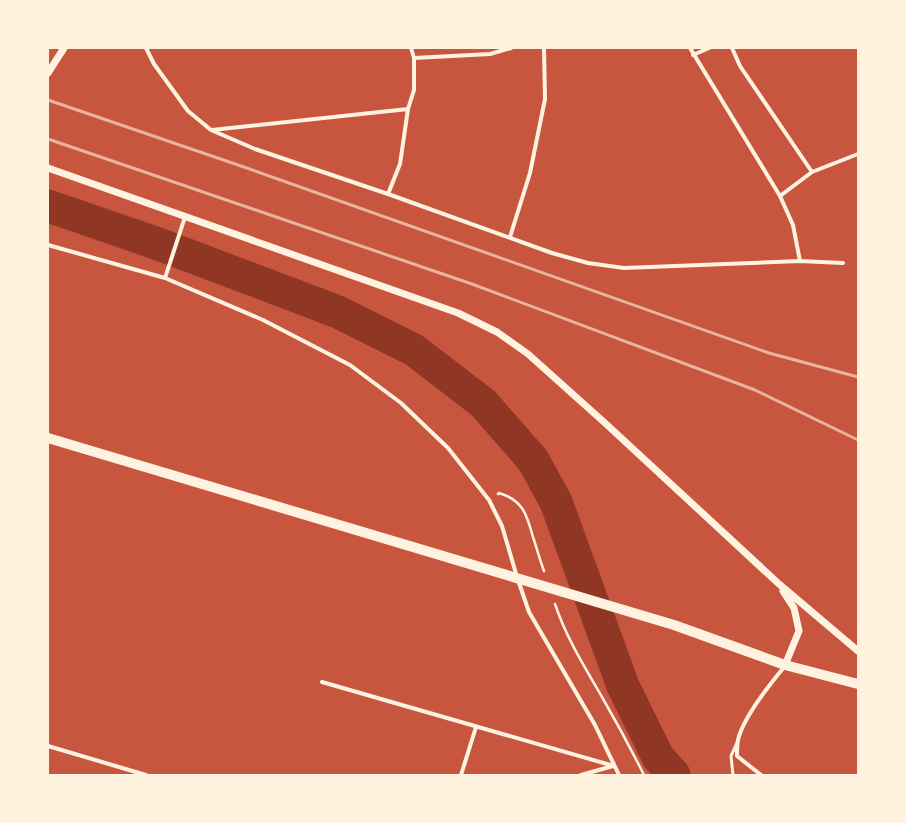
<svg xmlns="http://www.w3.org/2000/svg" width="906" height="823" font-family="'PT Sans Narrow',sans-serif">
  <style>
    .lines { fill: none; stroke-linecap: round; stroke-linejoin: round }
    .river { stroke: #8f3625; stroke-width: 33 }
    .path { stroke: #fff3e0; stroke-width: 2.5 }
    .service { stroke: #fff3e0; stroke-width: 3 }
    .minor { stroke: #fff3e0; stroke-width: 4 }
    .tertiary { stroke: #fff3e0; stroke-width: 7 }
    .primary { stroke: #fff3e0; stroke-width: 10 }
    .rail { stroke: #e9b49f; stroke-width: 3 }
  </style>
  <rect width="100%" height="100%" fill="#c8553d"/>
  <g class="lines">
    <path class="river" d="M48,206L153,242L338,312L414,350L483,403L533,460L556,502L623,686L658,757L674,775"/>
    <path class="path" d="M498,494L499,493C523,500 527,515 533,537C537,549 540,560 544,571
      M555,604C566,637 584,666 602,697C617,723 631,749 644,775"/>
    <path class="service" d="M733,775L731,756L737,743"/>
    <path class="minor" d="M146,48L154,64L188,111L211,130L255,149L388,194L552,253L588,263L624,268L800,261L843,263
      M690,48L780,196L793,225L800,261
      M732,48L740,66L812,172
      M693,55L709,48
      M414,58L490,54L511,48
      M212,130L408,109
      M388,194L400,164L408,109L414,90V58L411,48
      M780,196L812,172L858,154
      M510,237L530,173L545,99L544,48
      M48,245L165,278L263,320L350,365L401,403L448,448L489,500L502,526L517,577L529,612L595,725L619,775
      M165,278L185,217
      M322,682L614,766
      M48,746L146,775
      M461,775L476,727
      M581,775L613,766
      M761,775L737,756C737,751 737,745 738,740C743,718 770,684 785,666"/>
    <path class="tertiary" d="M48,73L64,48
      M48,168L458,313L497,332L528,354L605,423L779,584L858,651
      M783,591L794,608L799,631L785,665"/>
    <path class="primary" d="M48,438L674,625L785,665L858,684"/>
    <path class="rail" d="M48,100L244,167L769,353L858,377
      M48,139L472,284L755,390L858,440"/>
  </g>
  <rect width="906" height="823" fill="none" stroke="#fff3e0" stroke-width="98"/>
</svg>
